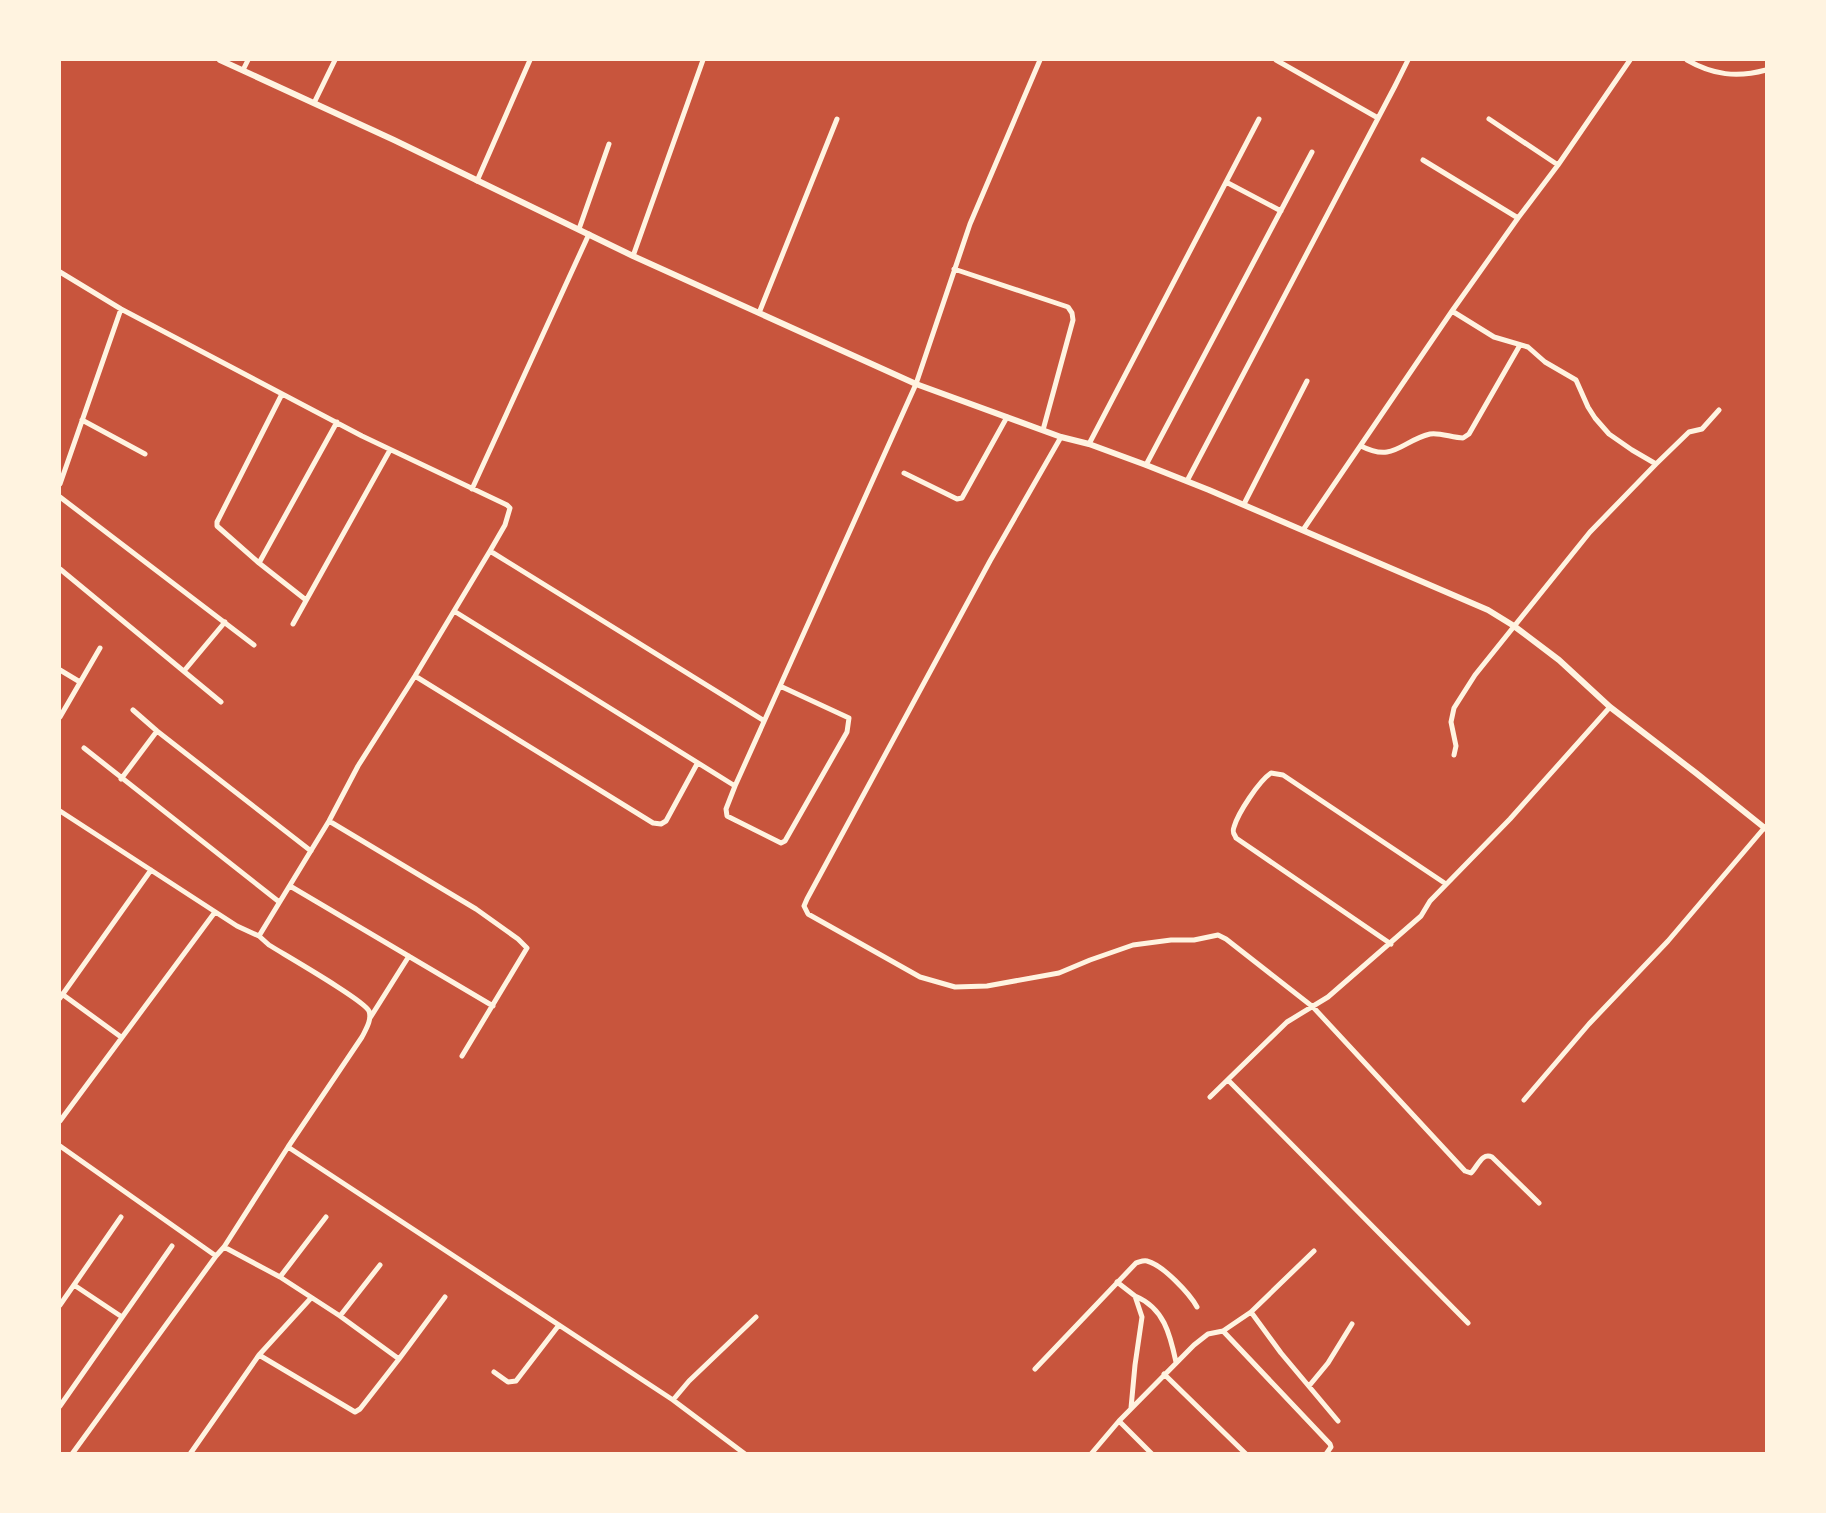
<svg xmlns="http://www.w3.org/2000/svg" width="1826" height="1513" font-family="Rubik,sans-serif">
  <style>
    .lines { fill: none; stroke-linecap: round; stroke-linejoin: round }
    .minor { stroke: #fff3e0; stroke-width: 5 }
    .tertiary { stroke: #fff3e0; stroke-width: 6 }
  </style>
  <rect width="100%" height="100%" fill="#c8553d"/>
  <g class="lines">
    <path class="minor" d="M1276,60L1378,118
      M1687,60C1713,75 1737,78 1766,70
      M243,70L248,60
      M314,103L335,60
      M1489,119L1558,165
      M1423,160L1518,218
      M477,181L530,60
      M1226,182L1281,211
      M579,229L609,144
      M633,256L703,60
      M954,269L1068,307L1072,313L1073,320L1043,430
      M60,272L121,309L362,436L507,505L510,508L505,525L490,551L415,676L358,766L329,821L259,936L269,945C285,955 364,1000 369,1011C372,1020 366,1029 362,1037L288,1147L224,1247L216,1256L72,1454
      M1452,311L1494,337L1528,347L1545,362L1576,380L1588,407L1595,418L1609,434L1632,450L1656,464
      M759,313L837,119
      M282,394L217,522V526L259,563L306,600
      M82,420L145,454
      M1061,437L990,561L807,899L804,906L808,914L920,977L955,987L987,986L1059,973L1090,960L1133,945L1171,940H1194L1218,935L1226,939L1313,1007L1465,1171L1471,1173C1478,1166 1482,1152 1492,1157L1539,1203
      M1089,444L1259,119
      M1361,446C1394,463 1401,441 1430,434C1439,432 1453,438 1463,438L1469,434L1520,345
      M1146,465L1312,152
      M904,473L957,499L962,498L1007,417
      M1187,481L1395,86L1408,60
      M60,484L121,309
      M472,489L589,234
      M60,497L254,645
      M1244,504L1307,381
      M1303,530L1452,311L1518,218L1558,165L1630,60
      M490,551L763,720
      M259,563L337,422
      M60,569L221,702
      M454,611L735,786
      M293,624L390,450
      M60,670L80,682
      M184,671L225,622
      M415,676L653,823L661,824L666,821L697,764
      M780,686L849,718L847,732L785,841L781,843L727,816L726,809L735,786L916,384L970,224L1040,60
      M133,710L157,731L311,851
      M60,717L100,648
      M84,748L278,901
      M1454,755L1456,746L1451,722L1454,708L1475,675L1590,532L1656,464L1689,432L1702,429L1719,410
      M121,779L157,731
      M60,811L237,926L259,936
      M329,821L476,909L518,939L527,948L462,1056
      M290,886L493,1006
      M1391,944L1236,838C1234,833 1232,833 1234,827C1238,813 1259,781 1271,773L1283,775L1446,884
      M62,994L121,1037
      M60,998L151,870
      M370,1018L409,956
      M1228,1080L1468,1323
      M1210,1097L1287,1022L1328,997L1421,916L1430,901L1510,819L1610,707
      M1524,1100L1589,1024L1668,941L1765,827
      M60,1121L215,912
      M60,1146L216,1256
      M288,1147L673,1400L745,1454
      M224,1247L280,1277L340,1316L399,1359L445,1297
      M280,1277L326,1217
      M1117,1282L1135,1296L1142,1317L1135,1365L1131,1408
      M74,1285L122,1317
      M1135,1296C1164,1308 1170,1334 1176,1362
      M60,1305L121,1217
      M1251,1312L1281,1353L1338,1421
      M340,1316L380,1265
      M1223,1331L1330,1444L1331,1447L1326,1454
      M259,1355L355,1412L360,1409L399,1359
      M1035,1369L1136,1263C1140,1262 1143,1260 1147,1261C1163,1265 1190,1294 1197,1307
      M494,1372L508,1382L516,1381L559,1325
      M1164,1374L1246,1454
      M1309,1386L1328,1363L1352,1324
      M673,1400L689,1381L756,1317
      M60,1406L172,1246
      M1119,1421L1152,1454
      M190,1454L259,1355L311,1298
      M1091,1454L1119,1421L1194,1345L1208,1334L1223,1331L1251,1312L1314,1251"/>
    <path class="tertiary" d="M220,60L394,140L633,256L916,384L1061,437L1089,444L1146,465L1209,490L1488,610L1514,626L1559,660L1610,707L1696,773L1766,829"/>
  </g>
  <rect width="1826" height="1513" fill="none" stroke="#fff3e0" stroke-width="122"/>
</svg>
